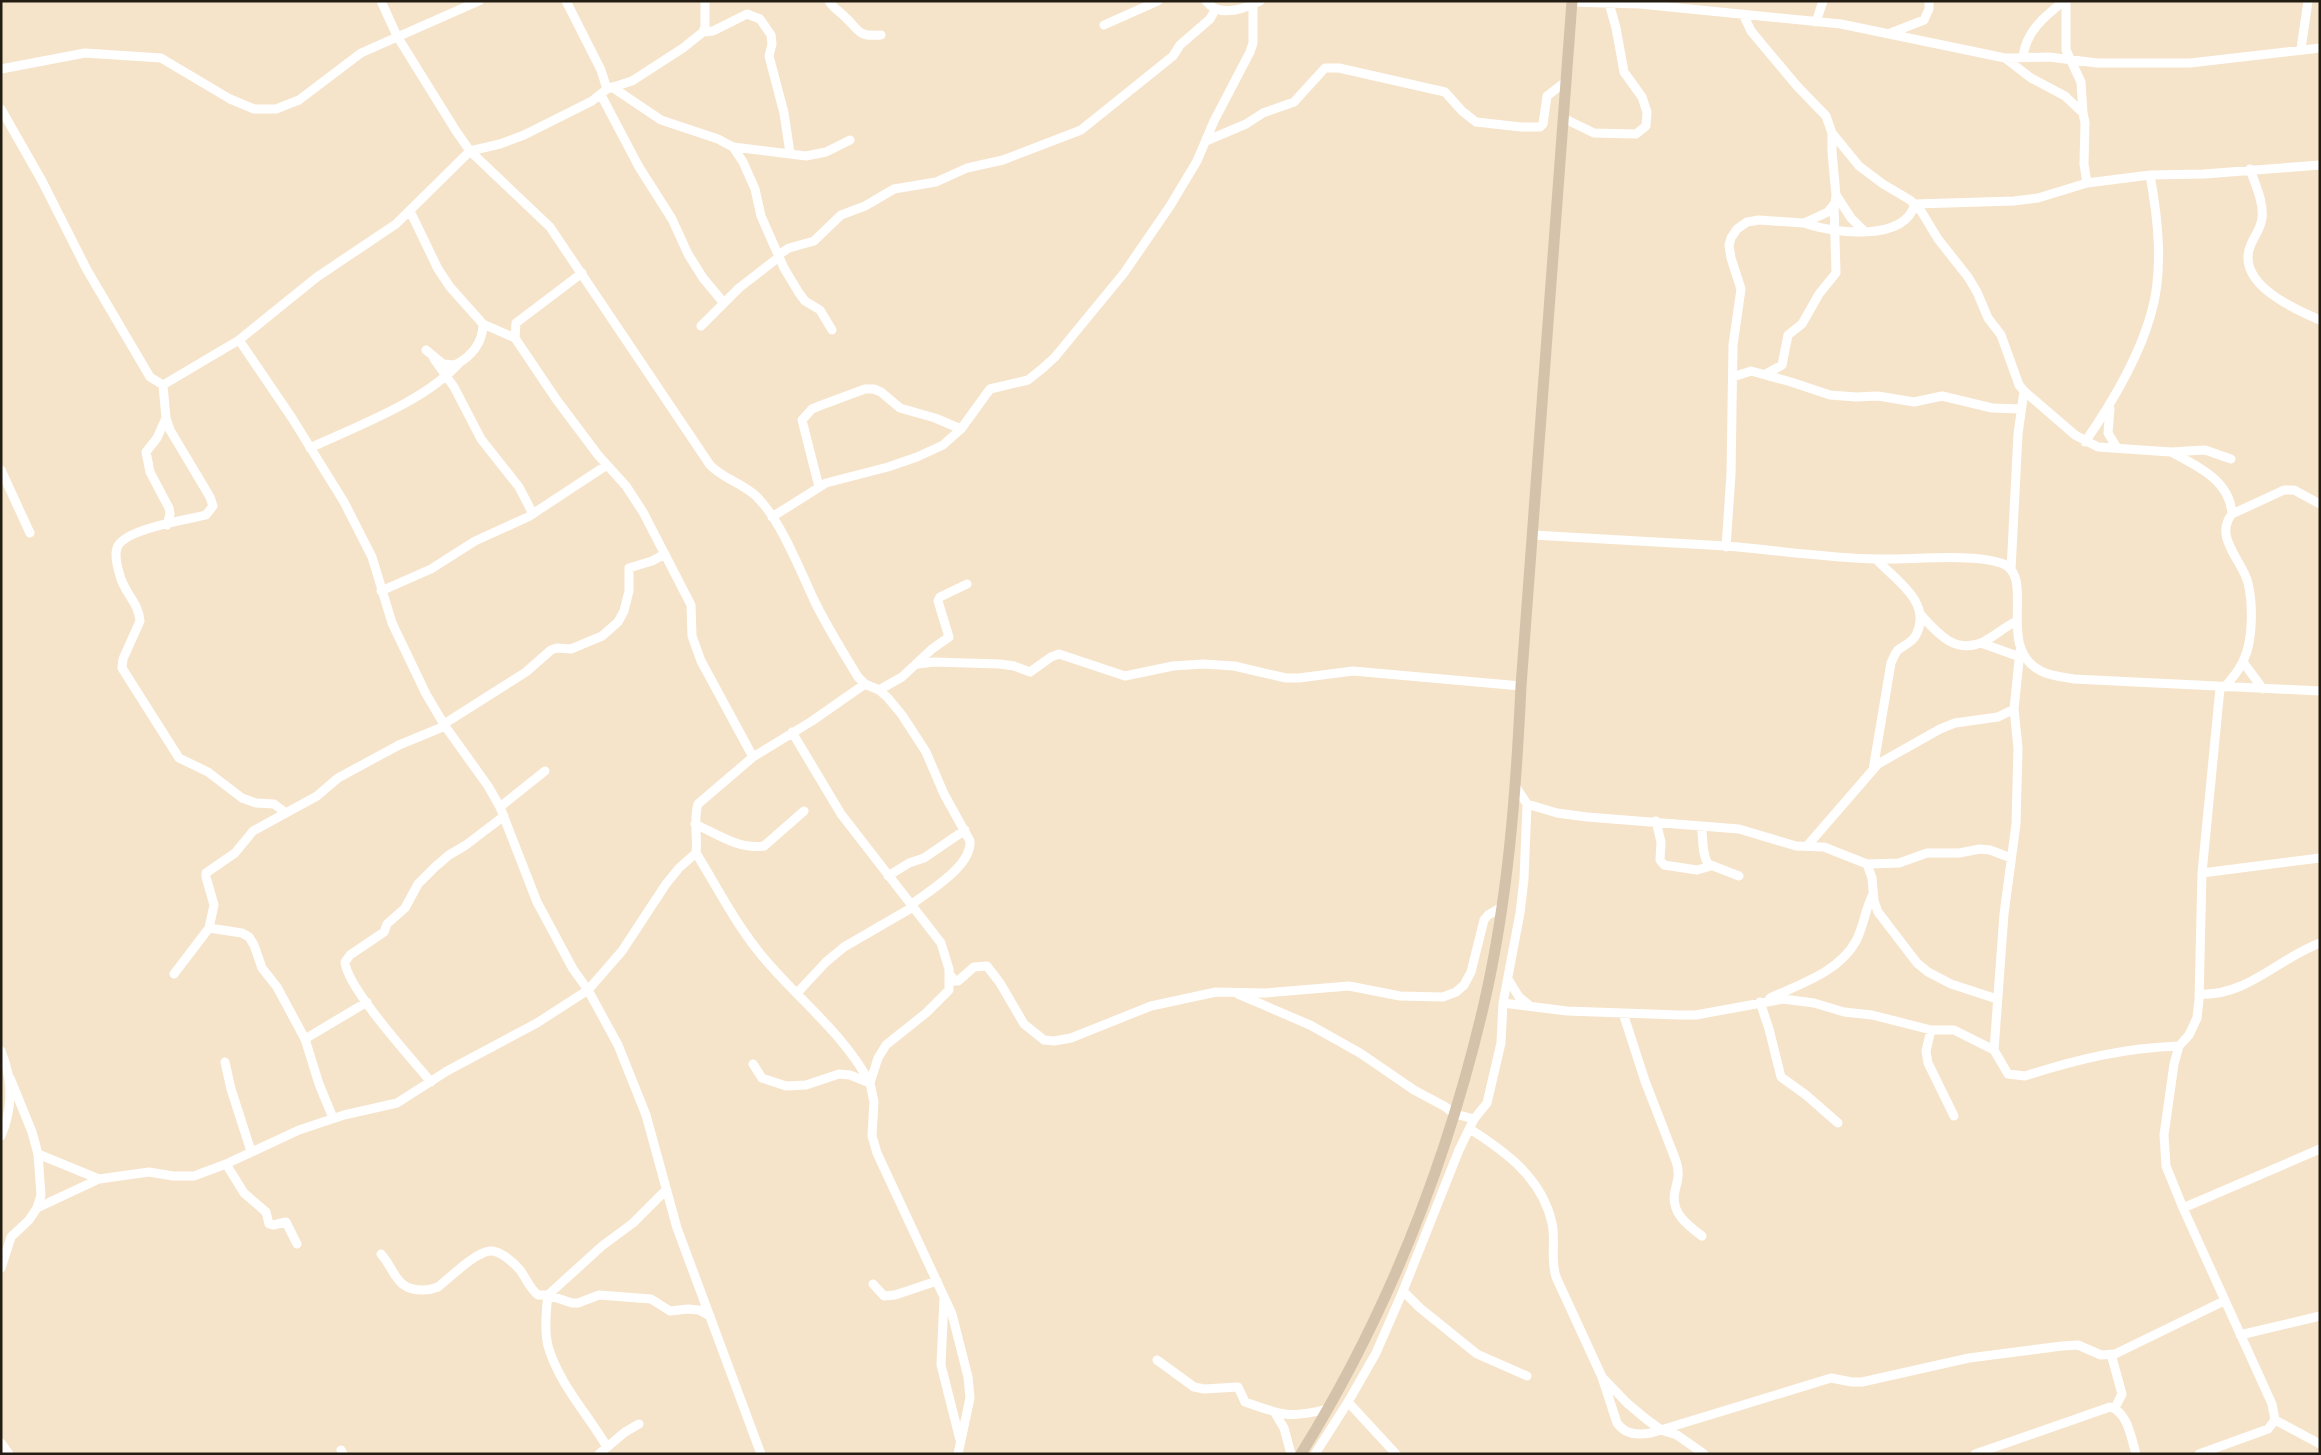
<svg xmlns="http://www.w3.org/2000/svg" width="2321" height="1455" font-family="Georgia,serif">
  <style>
    .lines { fill: none; stroke-linecap: round; stroke-linejoin: round }
    .minor { stroke: #fff; stroke-width: 9 }
    .secondary { stroke: #d4c3aa; stroke-width: 11 }
  </style>
  <rect width="100%" height="100%" fill="#f6e4ca"/>
  <g class="lines">
    <path class="minor" d="M381,1L397,36L456,131L470,151L550,227L710,465C723,479 743,483 757,497C781,521 800,570 814,600C827,627 843,652 858,677L865,684L879,690L888,698L902,715L926,752L944,794L970,841C972,866 930,890 911,905
      M566,1L601,70L607,89
      M829,1C833,8 838,10 844,16C860,30 856,37 881,35
      M1206,1C1219,18 1244,9 1260,1
      M2066,1V50L2081,82L2083,113
      M1571,2L1640,4L1841,24L2005,58L2049,57L2097,63H2190L2320,48
      M1743,14L1751,31L1797,86L1826,116L1832,133L1859,166L1883,184L1910,200L1921,211L1938,239L1968,277L1977,292L1988,318L2001,335L2019,385L2024,391L2075,435L2098,447L2171,452L2205,450L2231,459
      M1816,22L1823,1
      M1104,25L1158,1
      M703,32L713,31L747,14L760,19L771,35L772,44L769,56L784,113L790,153
      M1888,34L1924,20L1929,9V1
      M2301,49L2308,1
      M2023,57C2026,31 2045,16 2064,1
      M2005,58L2031,78L2065,96L2083,113L2085,123L2084,164L2087,183
      M1,69L85,53L161,58L230,99L254,109H276L299,100L361,53L479,1
      M612,87L661,120L718,139L733,147L743,162L755,189L761,216L784,268L799,293L805,301L820,310L832,330
      M601,95L639,167L672,219L688,254L703,278L723,302
      M1,109L42,181L87,270L150,377L163,385L239,340L317,277L396,224L470,151L500,144L524,135L592,101L607,89L632,81L683,48L703,32L705,27V1
      M1563,118L1594,133L1636,134L1646,126L1647,112L1642,97L1624,72L1616,28L1609,3
      M1206,141L1246,124L1263,113L1294,102L1325,68H1339L1445,92L1462,111L1476,122L1521,127H1540L1543,124L1547,96L1565,82
      M733,147L806,156L826,152L850,140
      M2250,169C2255,184 2264,202 2262,218C2261,230 2252,238 2249,250C2240,285 2294,309 2320,320
      M1836,195L1851,218L1864,231
      M410,211L438,269L450,287L483,324L515,338L556,399L598,455L626,486L643,512L691,605L692,636L701,661L753,757
      M1804,223C1833,233 1904,243 1915,204L2014,201L2038,198L2087,183L2150,175L2204,174L2320,165
      M778,255L789,248L814,241L841,215L865,206L894,189L936,182L967,168L1003,160L1081,130L1173,56L1180,45L1210,19L1215,10
      M701,326L739,288L779,257
      M515,338L516,323L582,273
      M239,340L292,418L344,502L372,557L392,623L426,694L445,726L488,786L500,807L537,902L573,969L588,990L618,1045L646,1115L677,1228L761,1454
      M426,350L443,364L455,365C471,357 483,343 483,324
      M434,359L454,387L481,439L519,487L533,514
      M1766,374L1782,365L1788,335L1802,324L1819,294L1836,273L1834,204
      M1733,377L1751,371L1791,382L1830,395L1856,397L1878,396L1914,402L1942,396L1992,408L2021,409
      M163,385L166,418L170,430L210,497L213,506L206,515C187,520 123,529 117,548C114,557 118,570 121,579C126,594 139,604 140,621L123,659L122,668L179,758L208,772L242,798L256,803L274,804L286,813
      M2110,409L2108,433L2117,448
      M166,418L157,438L146,452L150,472L169,508L170,514L167,525
      M2085,442C2112,403 2138,360 2151,314C2164,270 2158,219 2150,175
      M310,448C357,426 426,401 460,362
      M2173,453C2199,467 2230,481 2232,514
      M1,470L30,533
      M819,487L802,420L812,409L819,406L865,389H874L881,392L900,408L935,418L961,429
      M772,517L826,483L888,467L917,457L943,445L961,429L990,389L1028,380L1043,368L1055,357L1124,273L1170,206L1197,161L1214,121L1250,52L1253,43V5
      M1533,535C1597,539 1662,542 1726,546C1776,550 1826,558 1877,559C1910,560 1971,553 2001,563C2038,575 1994,648 2041,671C2050,676 2064,677 2074,679L2320,691
      M1726,547L1731,474L1733,345L1741,289L1731,258L1729,245L1731,238L1737,229L1747,222L1759,220L1804,223L1828,212L1835,203L1836,195L1832,152V133
      M2011,570L2018,434L2024,391
      M381,591L431,569L475,541L528,517L607,465
      M1920,614C1936,632 1955,655 1983,642C1995,636 2004,627 2017,621
      M1981,643L2020,657
      M2243,662L2263,689
      M918,664L934,662L1000,664L1014,666L1030,672L1051,657L1059,654L1125,676L1173,666L1203,664L1234,666L1286,678H1299L1353,671L1521,686
      M2225,687C2232,678 2240,670 2244,659C2253,640 2253,604 2248,583C2243,561 2213,537 2232,514L2284,490H2294L2320,504
      M879,690L902,677L932,649L949,637L938,601L940,597L967,584
      M444,724L526,672L551,650L557,648L571,649L602,636L618,622L624,611L629,591V568L652,561L665,554
      M792,732L841,814L941,943L949,969V990L926,1013L886,1045L878,1058L870,1083L874,1102L872,1136L877,1153L952,1314L968,1377L970,1398L958,1454
      M1873,770L1891,663C1893,659 1895,653 1898,650C1904,645 1912,643 1916,635C1933,602 1895,580 1876,559
      M1527,804L1557,813L1587,817L1739,829L1796,846L1824,847L1867,864L1899,863L1927,853H1959L1980,849L1990,850L2011,858
      M500,807L545,771
      M1656,821L1661,842L1660,860L1664,865L1697,870L1711,866
      M695,824C717,834 739,850 764,846L804,811
      M1701,826C1704,839 1701,852 1708,864L1739,876
      M1807,846L1878,764L1940,729L1955,723L1998,717L2014,709
      M696,853C719,890 739,931 769,964C804,1004 845,1036 870,1083L850,1075L839,1074L806,1085L786,1086L762,1078L753,1064
      M1867,864L1872,878L1874,901L1878,912L1917,963L1928,972L1951,984L1997,999
      M2202,873L2320,858
      M888,876L909,863L924,858L965,830
      M209,928L242,933L249,937L254,945L262,968L277,987L305,1039
      M174,974L209,928L214,905L206,877V873L235,853L253,831L317,796L338,778L399,745L445,726
      M950,975L955,981H958L974,967L987,966L1000,983L1024,1024L1044,1040L1054,1041L1071,1038L1151,1006L1216,992L1265,993L1349,986L1400,996L1443,997L1456,992L1464,985L1471,972L1484,920L1488,915L1502,907
      M1508,979L1519,997L1529,1005
      M798,992L826,962L844,947L913,907
      M1238,994L1310,1025L1360,1053L1414,1090L1444,1106L1455,1114L1474,1119
      M2199,994C2246,997 2279,958 2320,943
      M1770,998C1800,984 1839,972 1856,941C1864,926 1865,909 1873,894
      M1760,1002L1769,1029L1781,1077L1806,1095L1838,1123
      M1503,1003L1567,1011L1679,1015H1696L1783,999L1814,1003L1844,1012L1872,1015L1931,1030H1954L1994,1050L2008,1074L2025,1076C2078,1059 2124,1048 2179,1046
      M1623,1013L1645,1081L1676,1161C1680,1173 1678,1179 1675,1191C1670,1212 1687,1225 1702,1236
      M1931,1030L1926,1051L1928,1063L1954,1116
      M1994,1050L2004,914L2016,824L2018,748L2014,709L2020,651
      M1,1051C13,1080 13,1108 1,1136
      M225,1062L231,1089L251,1151
      M10,1078L32,1132L38,1154L99,1179L149,1172L173,1176H194L226,1164L299,1130L344,1115L397,1103L447,1071L537,1023L588,990L622,951L666,884L679,868L696,853C698,836 693,820 698,804L753,757L812,721L865,684
      M431,1082C412,1059 347,988 345,962L350,955L384,932L387,924L405,908L418,884L435,867L449,855L466,845L504,816
      M333,1118L319,1084L305,1039L367,1002
      M1470,1129C1506,1152 1542,1178 1552,1223C1556,1242 1550,1258 1556,1277L1602,1377L1617,1423C1626,1435 1637,1435 1651,1433L1831,1378L1852,1382H1862L1969,1358L2062,1346L2078,1345L2101,1355L2115,1354L2224,1301
      M226,1164L244,1193L266,1212L269,1224L273,1225L286,1222L297,1244
      M37,1208L99,1179
      M2183,1208L2320,1149
      M381,1254C396,1271 395,1290 423,1290C429,1290 433,1289 438,1287C451,1277 474,1253 490,1251C500,1250 514,1263 520,1270C526,1278 530,1289 538,1295H548L572,1303H578L599,1295L651,1299L670,1311L688,1309L699,1310L710,1316
      M1,1268L11,1237L29,1220L37,1208L41,1195L38,1154
      M873,1284L884,1296L895,1295L937,1281
      M1403,1291L1420,1308L1477,1354L1527,1376
      M944,1298L941,1365L960,1440
      M2240,1335L2320,1316
      M2111,1354L2122,1394L2115,1408
      M1157,1360L1194,1387L1204,1389L1238,1387L1245,1402C1283,1415 1287,1419 1328,1409
      M1605,1380L1627,1403L1646,1419L1661,1430L1677,1435L1704,1454
      M1348,1402L1396,1454
      M1275,1413L1284,1428L1291,1454
      M2275,1420L2320,1444
      M1,1443L9,1454
      M607,1447C587,1413 559,1384 548,1346C544,1330 546,1311 548,1295L602,1246L633,1223L665,1191
      M341,1450L343,1454
      M599,1454L625,1432L639,1424
      M1315,1454L1348,1402L1376,1353L1403,1291L1459,1150L1474,1119L1487,1103L1501,1043L1503,1003L1520,913L1524,879L1527,804L1516,787
      M1975,1454L2110,1407C2128,1412 2131,1438 2136,1454
      M2199,1454L2268,1429L2275,1420L2272,1404L2183,1208L2166,1166L2164,1135L2174,1064L2179,1046L2189,1035L2197,1018L2199,1000L2202,873L2220,688"/>
    <path class="secondary" d="M1301,1454C1387,1315 1447,1163 1484,1004C1508,900 1516,793 1521,686L1572,1"/>
  </g>
  <rect width="2321" height="1455" fill="none" stroke="#231c13" stroke-width="5"/>
</svg>
